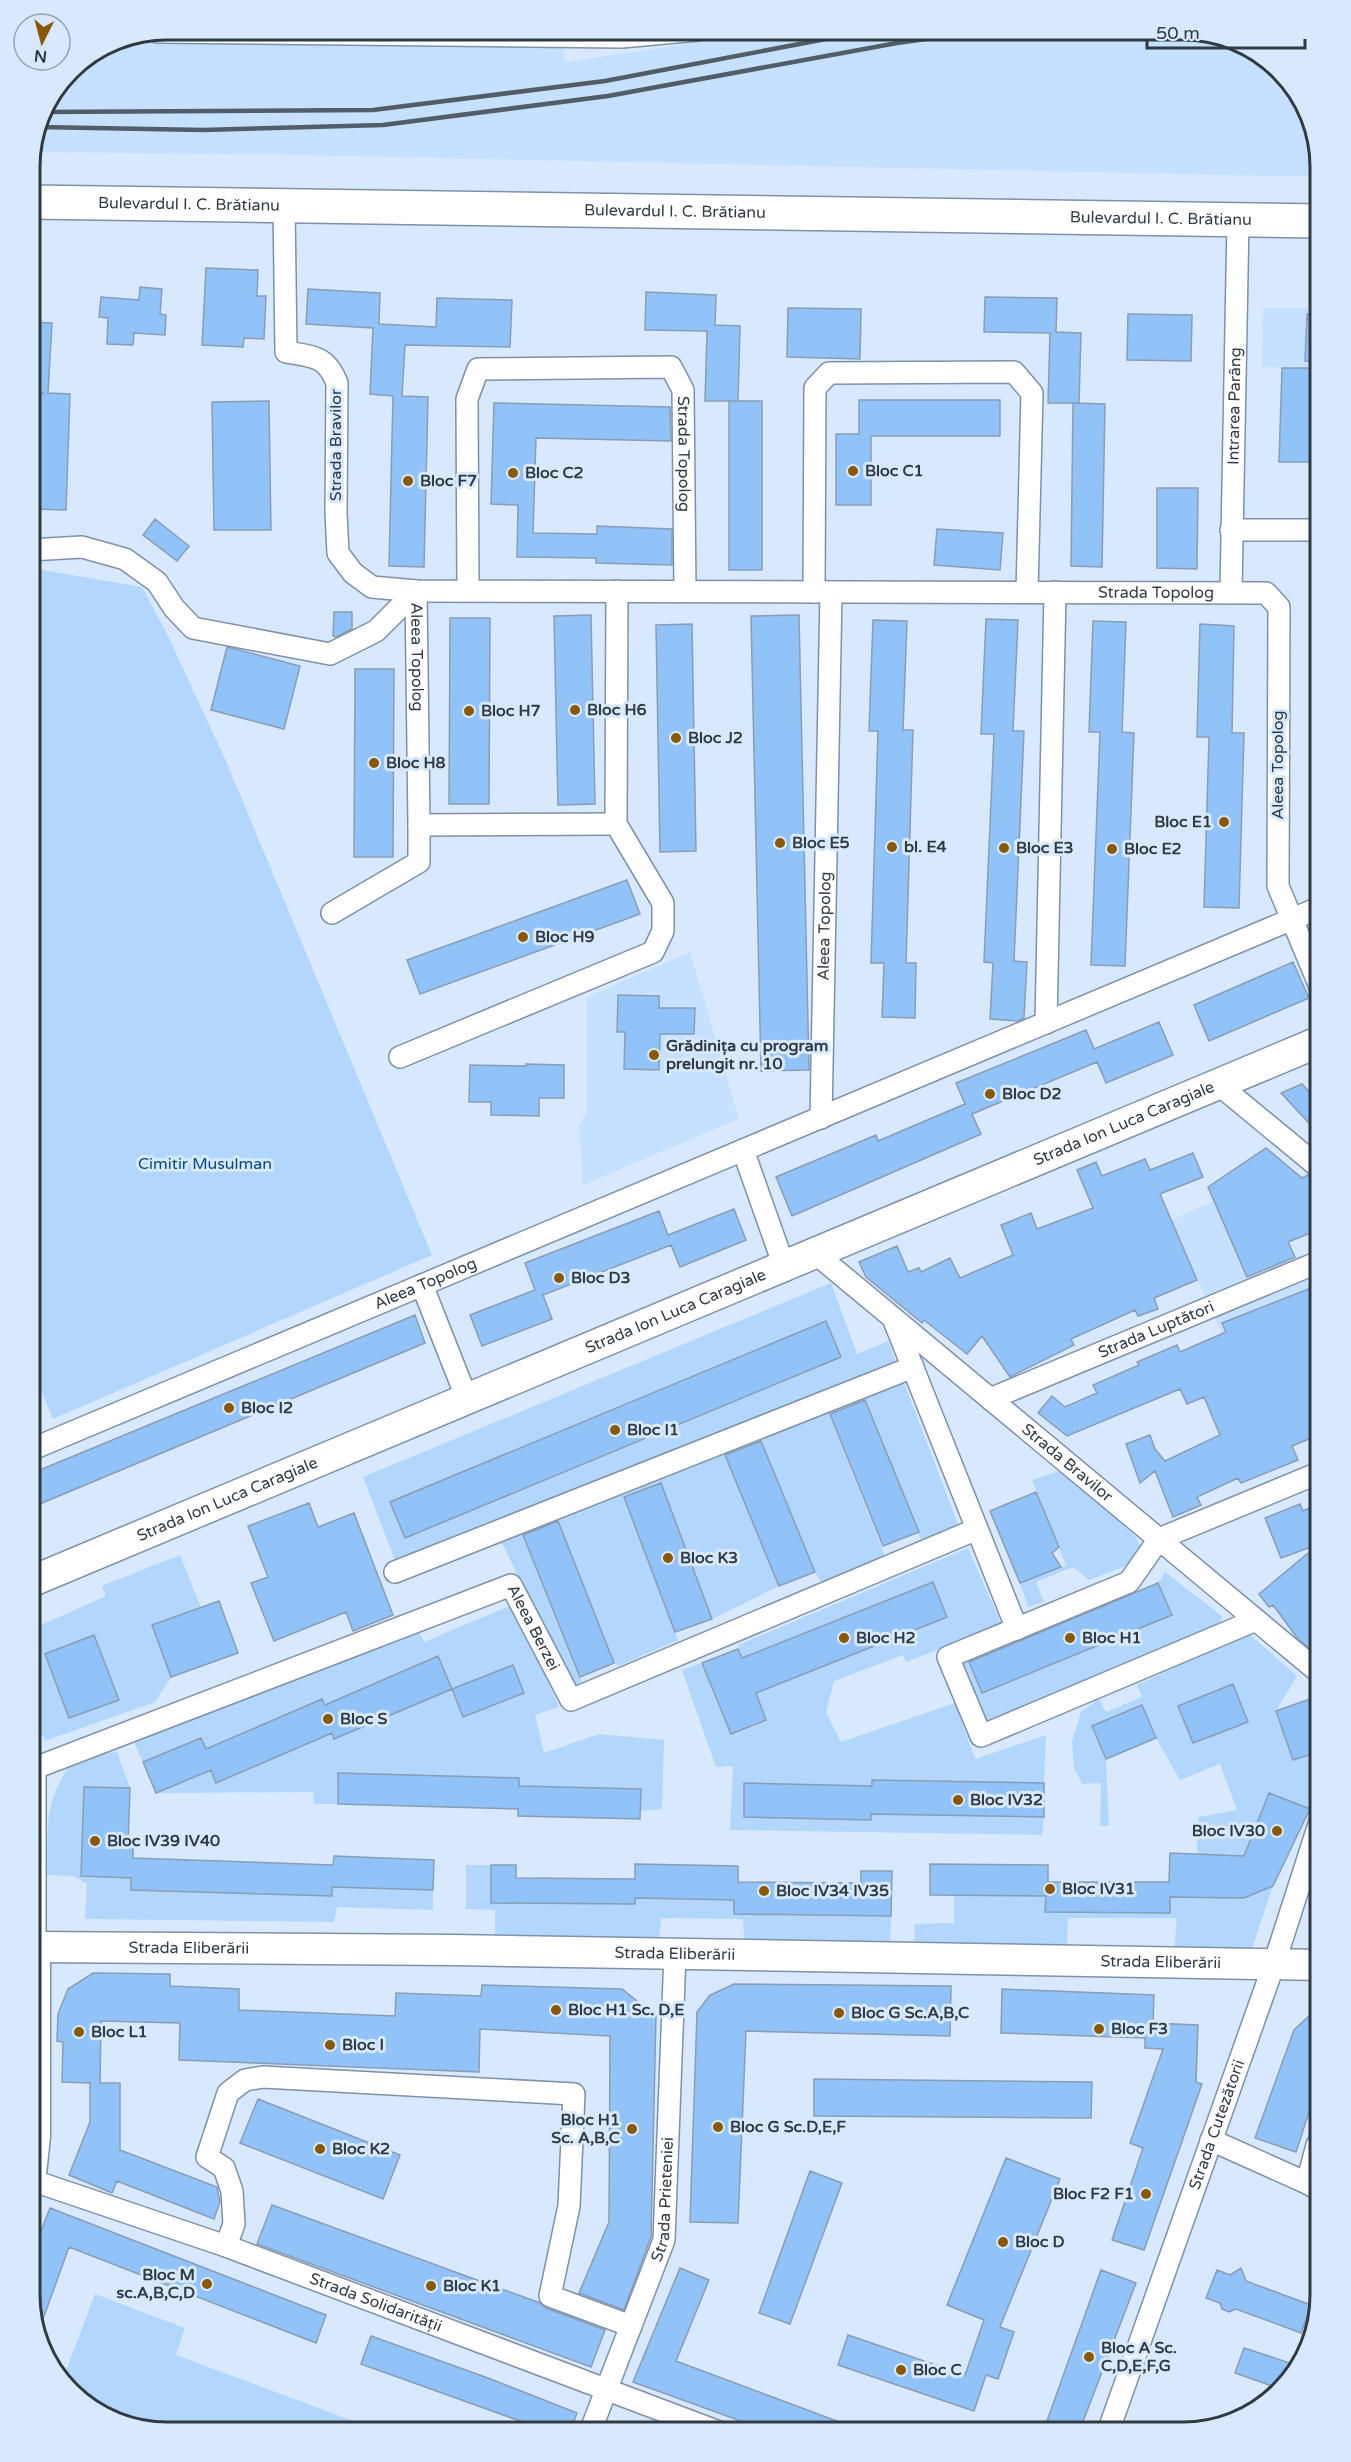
<svg xmlns="http://www.w3.org/2000/svg" width="1351" height="2462" font-family="'Varela Round',sans-serif">
  <style>
    .built { fill: #c6e0ff }
    .green { fill: #b3d6fd; fill-rule: evenodd }
    .building { fill: #91c2f8; stroke: #899db4; stroke-width: 1.5 }
    .lines { fill: none; stroke-linecap: round; stroke-linejoin: round }
    .street-casing { stroke: #7e91a8; stroke-width: 24 }
    .secondary-casing { stroke: #7e91a8; stroke-width: 33 }
    .primary-casing { stroke: #7e91a8; stroke-width: 36 }
    .street { stroke: #fff; stroke-width: 21 }
    .secondary { stroke: #fff; stroke-width: 30 }
    .primary { stroke: #fff; stroke-width: 33 }
    .rail { stroke: #525d68; stroke-width: 4.5 }
    .poi-dot { fill: #8a5800; stroke: #d8e9fd; stroke-width: 2 }
    .labels { text-anchor: middle; dominant-baseline: central; stroke-width: 6; stroke-linejoin: round; paint-order: stroke }
    .street-label { font-size: 16px; fill: #313a43; stroke: #d8e9fd }
    .poi-label { font-size: 16px; font-weight: bold; fill: #313a43; stroke: #d8e9fd; text-anchor: start }
    .park-label { font-size: 16px; fill: #024884; stroke: #d8e9fd }
    .rim { fill: none; stroke: #313a43; stroke-width: 3 }
  </style>
  <rect width="100%" height="100%" fill="#d8e9fd"/>
  <path class="built" d="M168,30H561L565,62L782,30H1193L1267,58L1310,115L1321,177L298,155L32,152L41,115L71,70L115,40Z
    M1263,308H1321V462H1315L1316,368L1262,367Z
    M690,952L739,1119L583,1185L579,1125L587,1113V997Z
    M1262,1180L1309,1286L1321,1281V1371L1251,1399L1171,1220Z"/>
  <path class="green" d="M31,568L142,587L168,636L226,761L432,1255L53,1419L30,1364Z
    M831,1283L857,1354L888,1341L958,1524L921,1540L864,1396L828,1411L885,1556L822,1583L815,1572L761,1440L725,1454L779,1586L712,1619L661,1483L624,1497L678,1640L619,1666L614,1663L558,1521L523,1535L583,1684L574,1689L501,1541L396,1563L363,1477ZM825,1322L841,1357L404,1538L390,1502Z
    M1062,1470L1135,1536L1143,1550L1131,1564L1089,1580L1073,1567L1036,1582L1044,1602L1028,1607L1020,1583L1066,1565L1032,1480Z
    M968,1548L1002,1625L906,1662L903,1655L834,1681L826,1712L841,1742L955,1703L975,1759L1046,1735L1044,1783L872,1780V1786L745,1783L744,1817L871,1820V1814L1044,1817L1042,1835L730,1830L733,1766L716,1767L682,1670L702,1663L731,1734L766,1720L756,1693L947,1616L933,1582L742,1658L738,1645Z
    M180,1555L201,1608L152,1625L171,1677L155,1702L45,1741L30,1707V1630L106,1596L102,1586ZM94,1635L119,1700L70,1718L45,1654Z
    M1165,1572L1222,1616L1219,1629L984,1725L958,1665L968,1661L982,1693L1172,1615L1158,1583Z
    M514,1604L559,1707L535,1715L544,1753L599,1734L664,1740L662,1809L640,1811L641,1790L519,1786L338,1774L337,1804H314L313,1792L156,1793L211,1770L216,1783L332,1733L335,1739L451,1690L464,1717L524,1693L513,1665L452,1689L438,1656L325,1705L322,1699L206,1749L201,1738L143,1762L134,1742L419,1632L424,1642Z
    M1248,1633L1297,1676L1276,1711L1293,1760L1321,1751V1786L1310,1809L1269,1793L1244,1856L1197,1854L1198,1817L1237,1810L1220,1764L1180,1780L1156,1738L1142,1706L1092,1726L1106,1759L1109,1826H1100L1101,1783L1082,1784L1074,1768L1072,1741L1081,1712L1099,1699L1106,1712L1142,1697L1137,1685ZM1233,1685L1248,1722L1193,1743L1178,1706Z
    M117,1752L130,1788L84,1787L131,1878V1890L331,1896L332,1887L433,1890V1910L337,1907L334,1922L85,1919L87,1884L74,1876L47,1875C48,1825 43,1802 74,1759Z
    M466,1865H491V1903L635,1904V1898L734,1900V1914L891,1916L890,1948L745,1946L743,1919L661,1918L659,1940L495,1937V1910L466,1909Z
    M1273,1886L1252,1948H1174L1177,1918H1068L1067,1947L914,1944L915,1924L954,1923V1895L1046,1896V1912L1169,1913L1170,1897L1244,1898Z
    M95,2294L185,2328L176,2355L383,2432H159L93,2410L94,2407L87,2404L64,2376Z"/>
  <path class="building" d="M206,268L258,270L257,296H266L264,339L244,338L243,347L202,345Z
    M140,287L162,289L160,314L166,315L165,335L134,333L133,345L107,344L108,318L99,317L101,297L139,300Z
    M308,289L380,293L379,324L436,327L437,298L512,300L510,347L405,345L402,396L428,397L424,567L389,566L393,396L370,394L373,328L306,324Z
    M646,292L716,295L715,325L740,326L738,401H705L707,331L645,330Z
    M985,297L1057,298L1056,332L1081,333L1079,403H1048L1050,333L984,332Z
    M788,308L861,309L860,359L787,357Z
    M1128,314L1192,315L1191,361L1127,360Z
    M1307,314H1321V362L1305,361Z
    M30,322L52,323L48,393L70,394L66,510L33,509L37,393H44H30Z
    M1282,368H1317L1315,462H1279Z
    M859,400H1000V436H871V505H836V434H859Z
    M269,401L271,530H214L212,402Z
    M729,401H762V570H729Z
    M494,403L670,407L671,441L536,438L533,533L597,534V526L672,529V565L596,563V558L517,557L518,505L491,504Z
    M1073,403L1105,404L1102,567L1071,566Z
    M1157,488H1198L1197,569L1157,568Z
    M155,519L189,546L177,561L143,535Z
    M937,529L1003,533L1000,570L934,565Z
    M334,612H352V629L336,637L333,636Z
    M591,615L595,804L558,805L554,616Z
    M799,615L809,1070L761,1071L751,616Z
    M450,618H490L489,804H449Z
    M986,619L1018,620L1013,731H1024L1014,961L1027,962L1024,1018L1018,1021L990,1019L993,963L984,962L994,734H981Z
    M873,620L907,621L903,730H913L906,963H916L915,1018L882,1017L884,963H871L878,731H869Z
    M1093,621L1126,622L1122,732L1134,733L1125,966L1091,965L1100,732H1089Z
    M692,624L696,851L660,852L656,625Z
    M1200,624L1234,626L1232,733H1244L1239,908L1204,907L1209,737H1197Z
    M227,647L300,666L284,729L211,710Z
    M355,669H394L393,857H354Z
    M627,880L640,914L420,994L407,960Z
    M1293,962L1309,998L1209,1041L1194,1005Z
    M618,995L659,996V1008H695L694,1034H660L659,1070L624,1069L625,1032H617Z
    M1159,1022L1173,1055L1106,1083L1097,1062L972,1114L981,1134L792,1216L776,1177L876,1135L878,1141L965,1104L956,1083L1086,1030L1094,1049Z
    M526,1064L564,1065V1098H539V1116L491,1115V1102H469L470,1065L526,1066Z
    M1321,1083V1136L1281,1093L1302,1084L1310,1093Z
    M1266,1148L1302,1178L1308,1175L1314,1180L1321,1193V1229L1288,1242L1295,1257L1247,1277L1208,1187Z
    M1193,1153L1203,1177L1160,1194L1197,1280L1154,1298L1158,1309L1138,1316L1135,1310L1071,1339L1074,1345L1010,1377L982,1336L967,1354L924,1320L922,1323L866,1277L859,1262L897,1246L908,1272L919,1268L921,1272L950,1258L960,1278L1013,1255L1001,1225L1031,1213L1037,1229L1093,1208L1077,1170L1096,1162L1102,1176L1145,1159L1150,1170Z
    M734,1209L746,1240L680,1267L671,1245L543,1295L552,1319L482,1346L470,1315L535,1290L525,1263L659,1211L668,1235Z
    M1321,1284V1434L1292,1446L1298,1460L1241,1483L1238,1478L1197,1497L1201,1505L1173,1517L1155,1471L1140,1483L1126,1444L1150,1435L1155,1449L1165,1461L1220,1435L1204,1397L1187,1404L1180,1389L1067,1436L1038,1413L1052,1396L1065,1407L1097,1393L1093,1385L1139,1365L1137,1362L1177,1345L1180,1352L1226,1332L1222,1323Z
    M415,1315L425,1343L30,1508V1474Z
    M826,1321L841,1357L405,1538L390,1502Z
    M865,1400L919,1532L883,1546L830,1414Z
    M761,1441L815,1572L779,1586L725,1455Z
    M661,1483L712,1619L675,1632L624,1497Z
    M1036,1492L1059,1547L1052,1553L1061,1567L1020,1583L990,1511Z
    M309,1503L318,1527L354,1513L393,1615L353,1631L346,1612L274,1641L251,1583L268,1577L248,1526Z
    M1321,1503V1657L1298,1639L1273,1605L1269,1607L1259,1594L1319,1544L1281,1558L1265,1518L1300,1504L1303,1511Z
    M558,1521L614,1663L580,1677L523,1535Z
    M933,1582L947,1617L756,1693L766,1720L731,1734L702,1663L738,1649L742,1658Z
    M1158,1583L1172,1615L982,1693L969,1662Z
    M219,1601L238,1653L171,1677L152,1625Z
    M94,1635L119,1700L69,1718L45,1654Z
    M438,1656L452,1689L334,1739L332,1733L216,1783L211,1770L156,1793L143,1762L201,1738L206,1749L322,1699L325,1705Z
    M513,1665L524,1693L463,1717L452,1689Z
    M1233,1684L1248,1722L1193,1743L1178,1706Z
    M1310,1699L1321,1731V1751L1293,1760L1276,1711Z
    M1142,1705L1156,1738L1106,1759L1092,1726Z
    M338,1773L519,1778V1786L641,1789L640,1819L518,1816V1809L338,1804Z
    M872,1780L1044,1783V1817L871,1814V1820L744,1817V1783L872,1786Z
    M84,1787L130,1788L128,1846H133V1858L333,1865L334,1856L434,1860L433,1890L332,1887V1896L131,1890V1878L81,1876Z
    M1269,1793L1310,1809L1273,1886L1244,1898L1170,1897V1913L1045,1912L1046,1896L930,1895V1864L1048,1865V1882H1169L1170,1853L1244,1856Z
    M635,1864L738,1866V1882L861,1883V1871H892L891,1916L734,1914V1900L635,1898V1904L491,1903V1865H516V1878L635,1879Z
    M93,1973L170,1974V1986L239,1989V2010L395,2016L396,1993L481,1996L482,1985L622,1989L656,2016L651,2237L624,2310L579,2293L609,2222L610,2036L480,2029L479,2072L179,2060L180,2023L101,2021L100,2083H120V2150L217,2187L220,2202L214,2219L117,2181L112,2193L69,2175L90,2122V2083L62,2082L63,2042L57,2041L58,2014L68,1989Z
    M734,1984L951,1986L950,2036L746,2031L738,2223L690,2222L697,2012L710,1995Z
    M1002,1989L1154,1995L1153,2023L1198,2025L1196,2082L1202,2084L1144,2250L1112,2240L1143,2148L1130,2143L1163,2049L1145,2048V2038L1001,2033Z
    M1321,2005V2088L1312,2109H1310L1296,2152L1255,2138L1294,2030Z
    M814,2079L1092,2082L1091,2118L814,2116Z
    M258,2099L400,2155L383,2199L240,2143Z
    M1006,2158L1060,2179L1000,2327L1014,2332L998,2379L986,2375L974,2411L838,2365L848,2335L965,2375L984,2320L947,2305Z
    M810,2171L842,2183L790,2324L759,2313Z
    M272,2205L540,2303L546,2308L605,2330L591,2367L257,2244Z
    M50,2208L326,2315L316,2343L69,2247L38,2333L30,2295V2259Z
    M680,2268L709,2280L676,2361L861,2430V2432H771L633,2382Z
    M1241,2268L1246,2281L1311,2305L1301,2333L1236,2309L1229,2312L1222,2309L1220,2303L1206,2298L1217,2270L1230,2275Z
    M1101,2270L1136,2283L1079,2432H1043Z
    M371,2336L488,2378L577,2413L570,2432H535L537,2427L361,2364Z
    M1244,2348L1299,2366L1298,2371L1278,2388L1235,2373Z"/>
  <g class="lines">
    <g class="street-casing">
      <g id="street">
        <path d="M158,32L622,37L698,30"/>
        <path id="s1" d="M284,205L286,352C313,357 326,355 337,383L336,513L338,553L353,573L372,587L416,591L1266,593L1279,607L1278,886L1321,989"/>
        <path d="M1231,530H1321"/>
        <path d="M30,550L82,547L125,559L157,582L174,608L193,628L330,654L376,631L416,591"/>
        <path id="s2" d="M468,590L467,399L478,369L671,367L683,390L685,591"/>
        <path id="s3" d="M416,591L419,825L616,824"/>
        <path d="M814,592L815,388L829,373L1014,372L1032,393L1027,592"/>
        <path id="s4" d="M1231,592L1238,220"/>
        <path d="M332,913L419,862V825"/>
        <path d="M1046,1023L1055,592"/>
        <path d="M400,1057L653,952L663,931V903L616,824L617,591"/>
        <path d="M1218,1084L1321,1169"/>
        <path id="s5" d="M821,1118L831,592"/>
        <path d="M743,1150L784,1266"/>
        <path id="s6" d="M815,1253L1321,1674"/>
        <path d="M422,1285L467,1399"/>
        <path d="M895,1323L1017,1629"/>
        <path id="s7" d="M990,1399L1321,1261"/>
        <path id="s8" d="M30,1450L1321,907"/>
        <path d="M395,1572L913,1367"/>
        <path d="M1256,1620L981,1736L948,1657L1129,1582L1159,1539L1321,1472"/>
        <path d="M30,1758L35,1768V1946"/>
        <path id="s9" d="M35,1768L511,1585L571,1700L977,1529"/>
        <path d="M1211,2140L1307,2183L1321,2191"/>
        <path id="s10" d="M31,2180L226,2246L719,2432"/>
        <path d="M1307,2183L1317,2145L1321,2139"/>
        <path d="M226,2246L234,2224L232,2191L224,2168L207,2157L228,2093L245,2080L263,2077L574,2094L569,2206L550,2296L631,2326"/>
        <path id="s11" d="M590,2432L664,2240L675,1954"/>
        <path id="s12" d="M1108,2432L1274,1964L1321,1818"/>
      </g>
    </g>
    <g class="secondary-casing">
      <g id="secondary">
        <path id="s13" d="M30,1582L1321,1041"/>
        <path id="s14" d="M30,1947L454,1950L1321,1965"/>
        <path d="M30,2184L35,2136V1946"/>
      </g>
    </g>
    <g class="primary-casing">
      <g id="primary">
        <path id="s15" d="M30,202L1321,221"/>
      </g>
    </g>
    <use href="#street" class="street"/>
    <use href="#secondary" class="secondary"/>
    <use href="#primary" class="primary"/>
    <path class="rail" d="M43,112L373,110L605,81L873,30
      M38,127L203,130L383,125L608,96L897,43L991,30"/>
  </g>
  <g class="poi-dot">
    <circle cx="853" cy="471" r="6"/>
    <circle cx="513" cy="473" r="6"/>
    <circle cx="408" cy="481" r="6"/>
    <circle cx="575" cy="710" r="6"/>
    <circle cx="469" cy="711" r="6"/>
    <circle cx="676" cy="738" r="6"/>
    <circle cx="374" cy="763" r="6"/>
    <circle cx="1224" cy="822" r="6"/>
    <circle cx="780" cy="843" r="6"/>
    <circle cx="892" cy="847" r="6"/>
    <circle cx="1004" cy="848" r="6"/>
    <circle cx="1112" cy="849" r="6"/>
    <circle cx="523" cy="937" r="6"/>
    <circle cx="654" cy="1055" r="6"/>
    <circle cx="990" cy="1094" r="6"/>
    <circle cx="559" cy="1278" r="6"/>
    <circle cx="229" cy="1408" r="6"/>
    <circle cx="615" cy="1430" r="6"/>
    <circle cx="668" cy="1558" r="6"/>
    <circle cx="844" cy="1638" r="6"/>
    <circle cx="1070" cy="1638" r="6"/>
    <circle cx="328" cy="1719" r="6"/>
    <circle cx="958" cy="1800" r="6"/>
    <circle cx="1277" cy="1831" r="6"/>
    <circle cx="95" cy="1841" r="6"/>
    <circle cx="1050" cy="1889" r="6"/>
    <circle cx="764" cy="1891" r="6"/>
    <circle cx="556" cy="2010" r="6"/>
    <circle cx="839" cy="2013" r="6"/>
    <circle cx="1099" cy="2029" r="6"/>
    <circle cx="79" cy="2032" r="6"/>
    <circle cx="330" cy="2045" r="6"/>
    <circle cx="718" cy="2127" r="6"/>
    <circle cx="632" cy="2129" r="6"/>
    <circle cx="320" cy="2149" r="6"/>
    <circle cx="1146" cy="2194" r="6"/>
    <circle cx="1003" cy="2242" r="6"/>
    <circle cx="207" cy="2284" r="6"/>
    <circle cx="431" cy="2286" r="6"/>
    <circle cx="1089" cy="2357" r="6"/>
    <circle cx="901" cy="2370" r="6"/>
  </g>
  <g class="labels">
    <g class="street-label">
      <text stroke="none"><textPath href="#s15" startOffset="159">Bulevardul I. C. Brătianu</textPath></text>
      <text stroke="none"><textPath href="#s15" startOffset="645">Bulevardul I. C. Brătianu</textPath></text>
      <text stroke="none"><textPath href="#s15" startOffset="1131">Bulevardul I. C. Brătianu</textPath></text>
      <text stroke="none"><textPath href="#s4" startOffset="186">Intrarea Parâng</textPath></text>
      <text transform="translate(336 445) rotate(-90)">Strada Bravilor</text>
      <text stroke="none"><textPath href="#s2" startOffset="506">Strada Topolog</textPath></text>
      <text stroke="none"><textPath href="#s1" startOffset="1214">Strada Topolog</textPath></text>
      <text stroke="none"><textPath href="#s3" startOffset="66">Aleea Topolog</textPath></text>
      <text transform="translate(1278 765) rotate(-90)">Aleea Topolog</text>
      <text stroke="none"><textPath href="#s5" startOffset="192">Aleea Topolog</textPath></text>
      <text stroke="none"><textPath href="#s13" startOffset="1186">Strada Ion Luca Caragiale</textPath></text>
      <text stroke="none"><textPath href="#s8" startOffset="429">Aleea Topolog</textPath></text>
      <text stroke="none"><textPath href="#s13" startOffset="700">Strada Ion Luca Caragiale</textPath></text>
      <text stroke="none"><textPath href="#s7" startOffset="180">Strada Luptători</textPath></text>
      <text stroke="none"><textPath href="#s6" startOffset="328">Strada Bravilor</textPath></text>
      <text stroke="none"><textPath href="#s13" startOffset="214">Strada Ion Luca Caragiale</textPath></text>
      <text stroke="none"><textPath href="#s9" startOffset="558">Aleea Berzei</textPath></text>
      <text stroke="none"><textPath href="#s14" startOffset="159">Strada Eliberării</textPath></text>
      <text stroke="none"><textPath href="#s14" startOffset="645">Strada Eliberării</textPath></text>
      <text stroke="none"><textPath href="#s14" startOffset="1131">Strada Eliberării</textPath></text>
      <text stroke="none"><textPath href="#s12" startOffset="326">Strada Cutezătorii</textPath></text>
      <text stroke="none"><textPath href="#s11" startOffset="246">Strada Prieteniei</textPath></text>
      <text stroke="none"><textPath href="#s10" startOffset="366">Strada Solidarității</textPath></text>
    </g>
    <g class="poi-label">
      <text x="865" y="471">Bloc C1</text>
      <text x="525" y="473">Bloc C2</text>
      <text x="420" y="481">Bloc F7</text>
      <text x="587" y="710">Bloc H6</text>
      <text x="481" y="711">Bloc H7</text>
      <text x="688" y="738">Bloc J2</text>
      <text x="386" y="763">Bloc H8</text>
      <text x="1212" y="822" text-anchor="end">Bloc E1</text>
      <text x="792" y="843">Bloc E5</text>
      <text x="904" y="847">bl. E4</text>
      <text x="1016" y="848">Bloc E3</text>
      <text x="1124" y="849">Bloc E2</text>
      <text x="535" y="937">Bloc H9</text>
      <text x="666" y="1046">Grădinița cu program<tspan x="666" dy="18">prelungit nr. 10</tspan></text>
      <text x="1002" y="1094">Bloc D2</text>
      <text x="571" y="1278">Bloc D3</text>
      <text x="241" y="1408">Bloc I2</text>
      <text x="627" y="1430">Bloc I1</text>
      <text x="680" y="1558">Bloc K3</text>
      <text x="856" y="1638">Bloc H2</text>
      <text x="1082" y="1638">Bloc H1</text>
      <text x="340" y="1719">Bloc S</text>
      <text x="970" y="1800">Bloc IV32</text>
      <text x="1265" y="1831" text-anchor="end">Bloc IV30</text>
      <text x="107" y="1841">Bloc IV39 IV40</text>
      <text x="1062" y="1889">Bloc IV31</text>
      <text x="776" y="1891">Bloc IV34 IV35</text>
      <text x="568" y="2010">Bloc H1 Sc. D,E</text>
      <text x="851" y="2013">Bloc G Sc.A,B,C</text>
      <text x="1111" y="2029">Bloc F3</text>
      <text x="91" y="2032">Bloc L1</text>
      <text x="342" y="2045">Bloc I</text>
      <text x="620" y="2120" text-anchor="end">Bloc H1<tspan x="620" dy="18">Sc. A,B,C</tspan></text>
      <text x="730" y="2127">Bloc G Sc.D,E,F</text>
      <text x="332" y="2149">Bloc K2</text>
      <text x="1134" y="2194" text-anchor="end">Bloc F2 F1</text>
      <text x="1015" y="2242">Bloc D</text>
      <text x="195" y="2275" text-anchor="end">Bloc M<tspan x="195" dy="18">sc.A,B,C,D</tspan></text>
      <text x="443" y="2286">Bloc K1</text>
      <text x="1101" y="2348">Bloc A Sc.<tspan x="1101" dy="18">C,D,E,F,G</tspan></text>
      <text x="913" y="2370">Bloc C</text>
    </g>
    <g class="park-label">
      <text x="205" y="1164">Cimitir Musulman</text>
    </g>
  </g>
  <path d="M0 0H1351V2462H0ZM167 40H1183A127 127 0 0 1 1310 167V2295A127 127 0 0 1 1183 2422H167A127 127 0 0 1 40 2295V167A127 127 0 0 1 167 40Z" fill="#d8e9fd" fill-rule="evenodd"/>
  <path class="rim" d="M167 40H1183A127 127 0 0 1 1310 167V2295A127 127 0 0 1 1183 2422H167A127 127 0 0 1 40 2295V167A127 127 0 0 1 167 40Z"/>
  <g transform="translate(42 42) rotate(186)"><circle r="28" fill="#d8e9fd" stroke="#95a3b3" stroke-width="1.5"/>
  <path d="M0-4.5L10 22L0 15L-10 22Z" fill="#8a5800"/>
  <text y="-9" font-size="16" font-weight="bold" text-anchor="middle" fill="#313a43">N</text>
  </g>
  <path d="M1147 39v9h158v-9" fill="none" stroke="#313a43" stroke-width="3"/>
  <text x="1156" y="39" font-size="18" fill="#313a43" stroke="#d8e9fd" stroke-width="4.5" paint-order="stroke">50 m</text>
</svg>
